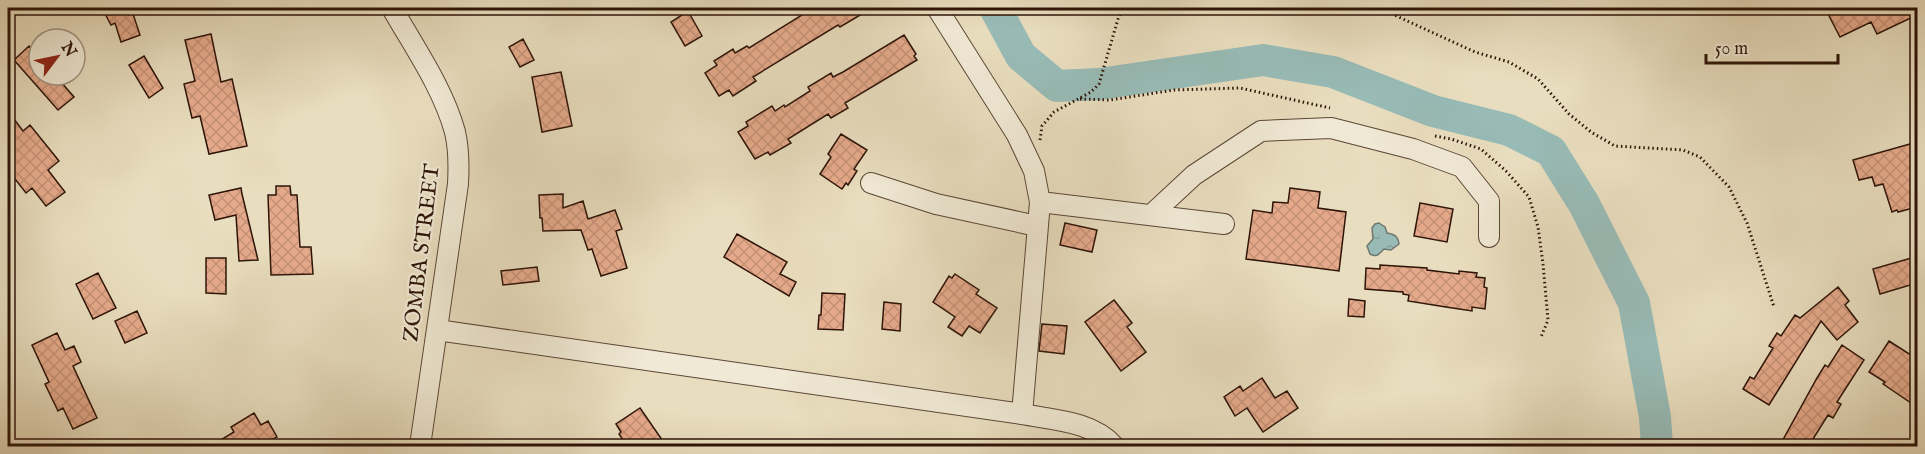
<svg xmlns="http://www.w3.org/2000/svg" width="1925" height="454" font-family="'IM FELL English',serif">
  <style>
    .water { fill: url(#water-ripples); stroke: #6e7870; stroke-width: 1.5 }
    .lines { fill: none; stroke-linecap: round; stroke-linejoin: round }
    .river { stroke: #98bbb6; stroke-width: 32 }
    .building { fill: url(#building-cross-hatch); stroke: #2e1408; stroke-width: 1.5 }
    .minor-casing { stroke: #5c4636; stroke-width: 22 }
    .path { stroke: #2e1408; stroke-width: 3; stroke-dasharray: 1.5 3; stroke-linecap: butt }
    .minor { stroke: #f0e9d5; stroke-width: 20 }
    .labels { text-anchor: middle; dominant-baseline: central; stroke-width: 4.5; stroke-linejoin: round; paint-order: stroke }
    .street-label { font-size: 22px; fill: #2e1408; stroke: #f0e9d5 }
  </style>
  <defs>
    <pattern id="water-ripples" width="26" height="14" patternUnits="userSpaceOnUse" patternTransform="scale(1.5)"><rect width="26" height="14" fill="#98bbb6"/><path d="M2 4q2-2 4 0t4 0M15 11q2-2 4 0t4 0" fill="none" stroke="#83a09b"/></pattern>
    <pattern id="building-cross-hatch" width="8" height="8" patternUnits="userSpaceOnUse" patternTransform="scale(1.5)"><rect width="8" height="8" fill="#e5aa8b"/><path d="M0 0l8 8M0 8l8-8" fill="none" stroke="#c59176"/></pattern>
  </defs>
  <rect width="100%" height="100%" fill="#e8ddbe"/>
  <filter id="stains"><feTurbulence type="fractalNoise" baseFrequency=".00333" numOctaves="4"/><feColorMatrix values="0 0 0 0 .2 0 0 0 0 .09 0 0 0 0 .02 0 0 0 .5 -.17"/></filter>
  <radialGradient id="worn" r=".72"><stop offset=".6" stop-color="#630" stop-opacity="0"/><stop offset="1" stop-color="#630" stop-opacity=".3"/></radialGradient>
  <path class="water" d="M1379,223L1385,227L1387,233C1394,234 1398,236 1399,244L1391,250L1384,249C1379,254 1377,258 1370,254L1367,246L1373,239L1372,228L1375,224Z"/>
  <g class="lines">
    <path class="river" d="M995,8L1021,56L1057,86L1099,84L1263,60L1333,72L1433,111L1509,130L1551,151L1584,204L1634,303L1655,417L1657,446"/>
  </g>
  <path class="building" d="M102,8H145L133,14L140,35L121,42L115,23L111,25Z
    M813,8H872L840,27L838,25L753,77L756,81L733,96L729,90L719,96L705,73L717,65L714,61L733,49L735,53L747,46L749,48Z
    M1825,8H1917V15L1877,34L1871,22L1840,37Z
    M688,11L702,36L685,46L671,22Z
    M211,34L221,82L232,79L247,146L209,154L200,116L192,118L184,84L195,81L185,40Z
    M904,35L916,54L914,56L917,60L845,103L848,108L831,118L828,114L788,139L791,143L770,155L768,152L755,159L738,132L748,126L746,122L772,106L775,111L784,105L785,107L810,91L808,87L831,73L833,77L843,72Z
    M523,39L534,60L520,67L509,47Z
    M29,46L39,57V75H55L74,97L58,110L14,60Z
    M144,56L163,88L149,98L129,65Z
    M561,72L572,126L542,132L532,77Z
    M8,111L23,131L30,125L59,161L48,170L65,192L46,206L32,188L26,193L8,170Z
    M841,134L867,150L854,169L857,171L848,185L846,183L842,189L820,174L831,157L828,154Z
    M1917,142V207L1898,212L1897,210L1892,212L1883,184L1875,186L1872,177L1859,180L1853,160Z
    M276,186H290L291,195H297L300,247H311L313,274L271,275L268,195H276Z
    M241,188L242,194L258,260L239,261L236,215L215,220L209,195Z
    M1290,188L1320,192L1318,208L1346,212L1339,271L1246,259L1253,210L1272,213L1273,202L1288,203Z
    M563,194V208L583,201L588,219L615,210L622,229L616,231L627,268L601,276L592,249L588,250L581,230L543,231L542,218H540L539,195Z
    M1420,203L1453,209L1447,242L1414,236Z
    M1065,223L1097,230L1092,252L1060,245Z
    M737,234L787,262L780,274L796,282L789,296L724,257Z
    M1915,257L1917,267V283L1880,294L1873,269Z
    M206,258H226V294L206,293Z
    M1380,265L1427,268V270L1459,274V271L1477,273L1476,277L1485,278L1484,287L1487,288L1485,309L1472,307V311L1446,307L1408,301L1409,295L1403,294V292L1365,289L1366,268L1380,269Z
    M537,267L539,281L503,285L501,271Z
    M98,273L116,308L93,319L76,284Z
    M955,274L979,290L976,294L997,308L980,333L969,326L962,336L948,327L955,317L933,302L949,276L952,278Z
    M1838,287L1849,301L1845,305L1858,322L1837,340L1821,321L1769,405L1743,389L1750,377L1754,379L1773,348L1769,346L1777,333L1781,336L1795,315L1800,318Z
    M822,293L845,294L843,330L818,329L819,315H821Z
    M1349,299L1365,301L1364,317L1348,316Z
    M1114,300L1132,323L1127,327L1146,352L1121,371L1085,322Z
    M884,302L901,304L900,331L882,329Z
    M137,311L147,333L125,343L115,321Z
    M1042,324L1067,326L1064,354L1039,351Z
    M57,333L65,350L74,346L81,362L73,366L97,418L73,429L63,408L58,411L45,384L49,382L32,345Z
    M1889,341L1917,359V407L1883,384L1885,382L1869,372Z
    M1842,345L1864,360L1837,402L1841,404L1833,418L1828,415L1808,447H1779L1817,378L1825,365L1828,367Z
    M1262,378L1275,398L1287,391L1298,408L1263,432L1247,408L1235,416L1224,397L1240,386L1243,391Z
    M640,408L667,447H628L619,434L621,432L616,424Z
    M254,413L261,425L268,421L277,437L269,441L273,447H209L234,432L231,427Z"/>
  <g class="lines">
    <g class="minor-casing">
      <path id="minor" d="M392,8C414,47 443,88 455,132C459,149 459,166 458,184L420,446
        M937,8L1017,135L1034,171L1040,202L1022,414
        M871,183L936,204L1037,226
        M1040,202L1224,224
        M1151,215L1194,175L1261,131L1331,128L1413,149L1462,167L1489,201V237
        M437,330L1022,414C1053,420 1092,421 1114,446"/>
    </g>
    <path class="path" d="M1379,8L1475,52L1509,62L1538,79L1569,114L1591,132L1615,146L1683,150L1700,157L1729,187L1747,223L1774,307
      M1080,99L1110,100L1174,90L1240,88L1330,108
      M1435,136L1451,139L1481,149L1507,172L1529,197L1538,227L1543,264L1548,320L1541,337
      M1040,140L1042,126L1054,112L1091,92L1099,84L1118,19L1123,8"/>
    <use href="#minor" class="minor"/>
  </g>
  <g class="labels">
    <g class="street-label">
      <text transform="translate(422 253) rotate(-83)">ZOMBA STREET</text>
    </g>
  </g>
  <rect width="1925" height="454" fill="none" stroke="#e8ddbe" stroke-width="30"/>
  <rect x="9" y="9" width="1907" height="436" fill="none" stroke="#2e1408" stroke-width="3"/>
  <rect x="15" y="15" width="1895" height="424" fill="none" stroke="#2e1408" stroke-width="1.5"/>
  <g transform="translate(57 57) rotate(58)"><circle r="28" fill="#f0e9d5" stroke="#a29483" stroke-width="1.5"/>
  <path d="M0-4.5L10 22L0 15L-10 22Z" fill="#8f2418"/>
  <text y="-9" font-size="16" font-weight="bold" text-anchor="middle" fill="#2e1408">N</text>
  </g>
  <path d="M1706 54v9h132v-9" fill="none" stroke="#2e1408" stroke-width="3"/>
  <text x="1715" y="54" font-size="18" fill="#2e1408" stroke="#f0e9d5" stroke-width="4.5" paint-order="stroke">50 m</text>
  <rect width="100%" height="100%" filter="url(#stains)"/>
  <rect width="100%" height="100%" fill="url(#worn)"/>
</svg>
